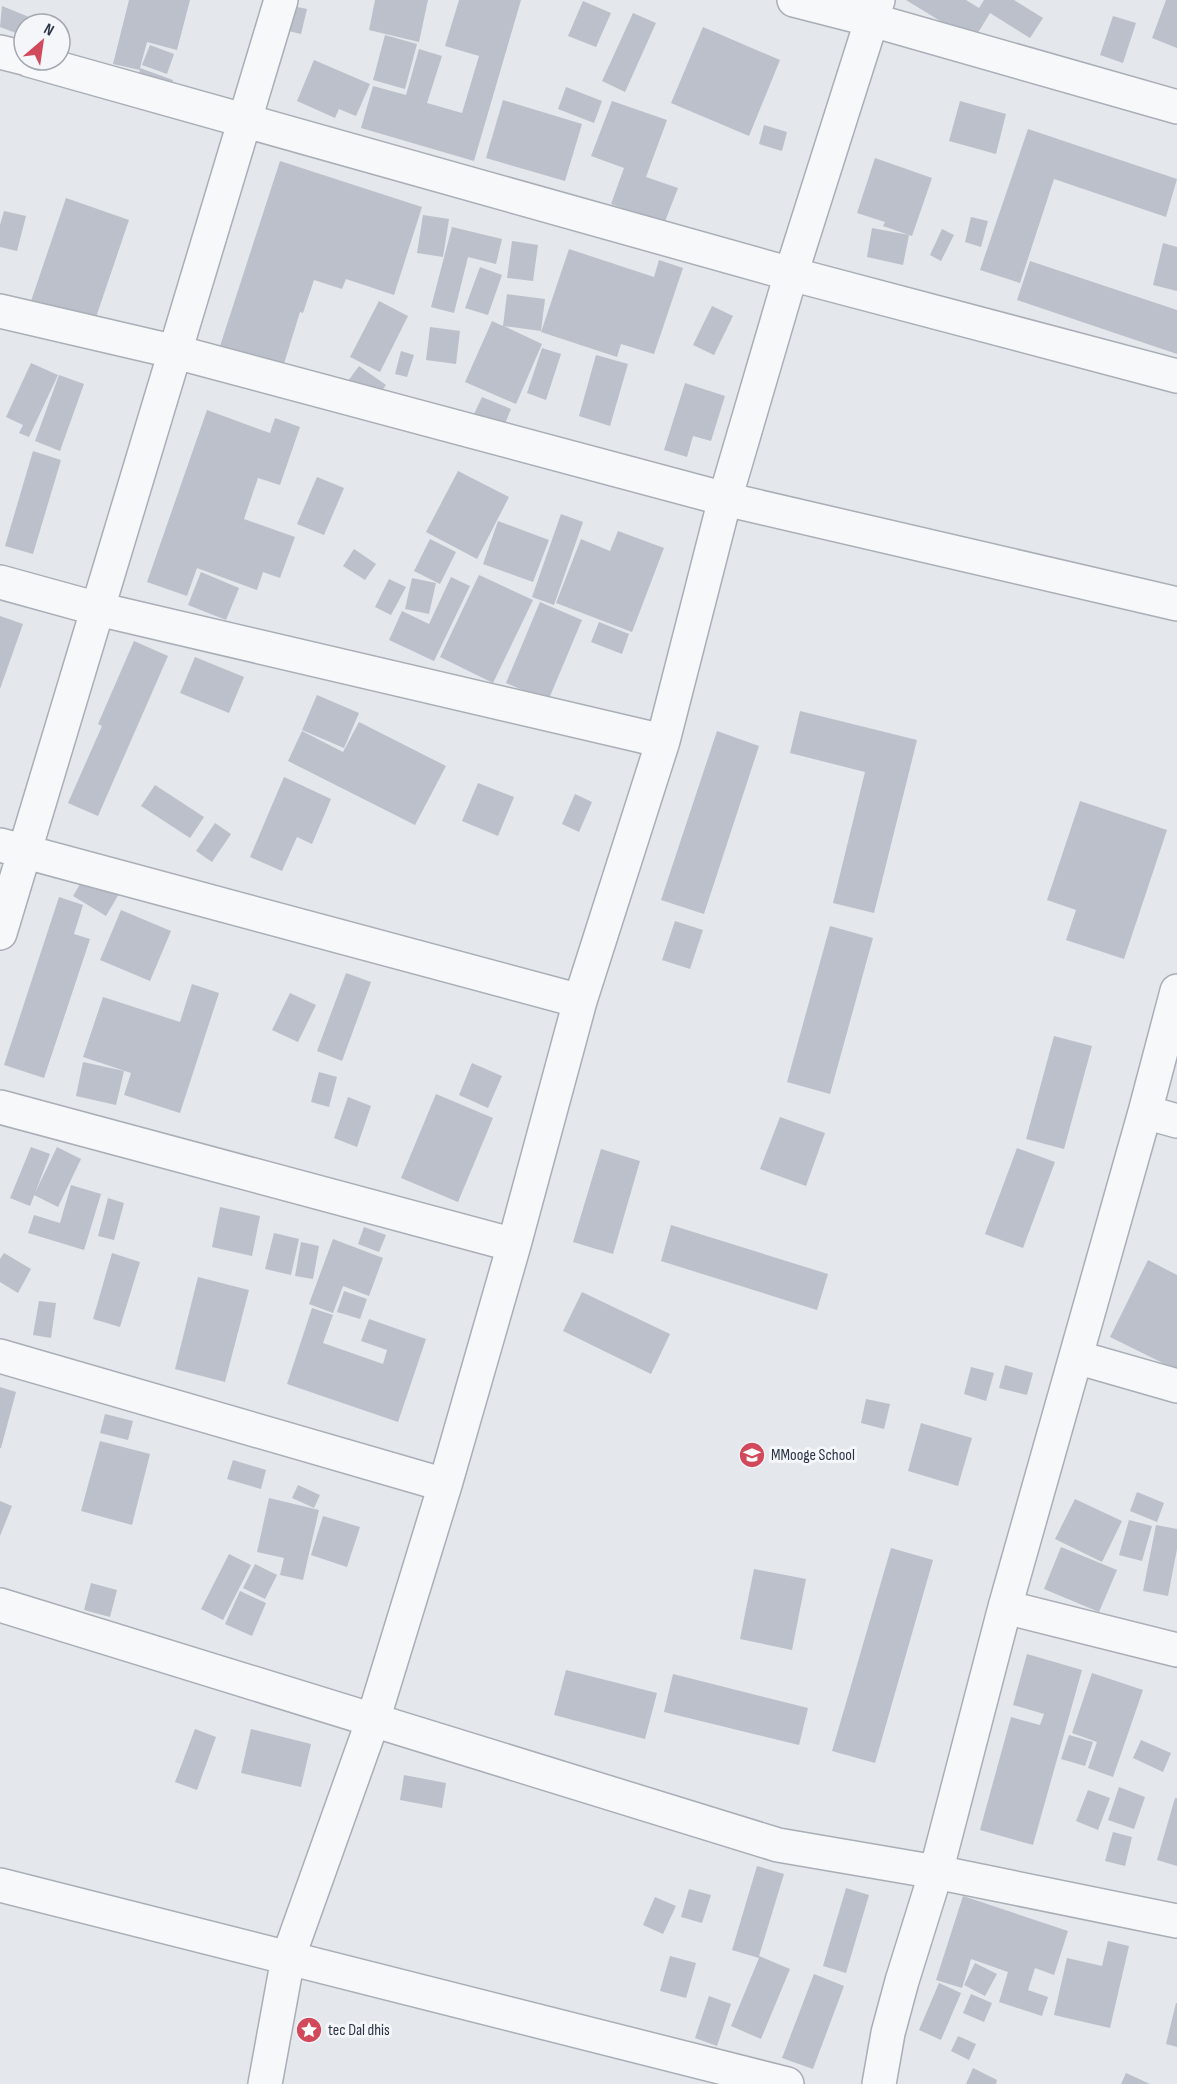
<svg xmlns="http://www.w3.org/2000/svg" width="1177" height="2084" font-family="'Sofia Sans Condensed',sans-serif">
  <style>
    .building { fill: #bbc0ca }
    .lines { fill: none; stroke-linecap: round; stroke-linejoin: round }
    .minor-casing { stroke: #a9aeb7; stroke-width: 36 }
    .minor { stroke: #f7f8fa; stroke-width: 33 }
    .labels { text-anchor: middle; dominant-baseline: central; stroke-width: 6; stroke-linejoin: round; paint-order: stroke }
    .poi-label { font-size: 16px; fill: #2b3445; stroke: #f4f6f9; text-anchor: start }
  </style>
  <rect width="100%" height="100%" fill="#e4e7ec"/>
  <path class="building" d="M129,0H190L177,50L147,42L140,68L173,80L168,96L135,85L140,70L113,64Z
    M375,0H428L419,42L369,30Z
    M459,0H521L474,161L361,128L373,86L406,95L419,49L442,56L427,103L462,113L479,56L445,46Z
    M906,0H966L979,8L984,0H1014L1043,18L1030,38L990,13L973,41Z
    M1166,0H1177V48L1152,38Z
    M583,1L611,13L596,47L568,36Z
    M287,5L307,9L301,34L280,29Z
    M2,6L39,21L38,24H24V36L0,27Z
    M633,13L656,23L625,92L602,81Z
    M1113,16L1136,23L1123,63L1100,55Z
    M703,27L780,60L749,136L671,103Z
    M385,35L417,44L405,89L373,80Z
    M150,45L174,54L167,74L142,65Z
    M314,60L370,84L356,116L339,109L335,118L297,101Z
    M566,87L602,101L594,123L558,109Z
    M503,100L582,124L565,181L486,158Z
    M612,101L667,120L646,177L678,188L664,224L611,204L624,168L591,156Z
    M960,101L1006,114L996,154L949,141Z
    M764,125L787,132L782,151L759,144Z
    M1028,129L1177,179L1166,217L1054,179L1020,283L980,270Z
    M875,158L932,178L912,236L909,235L903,265L867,257L872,228L909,235L883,226L885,222L857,213Z
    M280,161L422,207L394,295L346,279L342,289L314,280L303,313L300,312L283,367L220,346Z
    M66,198L129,220L92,329L29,307Z
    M4,211L26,216L17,251L0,247V225Z
    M423,215L449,219L443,257L417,253Z
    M971,217L988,221L981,247L965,242Z
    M452,227L502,239L496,264L468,257L454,313L431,307Z
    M942,229L954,235L941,261L930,255Z
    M512,241L538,245L533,281L507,278Z
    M1163,243L1177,247V291L1153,285Z
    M569,249L654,277L659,260L683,268L654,354L621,344L617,357L541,332Z
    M1030,261L1177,310V354L1017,300Z
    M480,267L502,275L488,315L465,308Z
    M507,294L545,299L541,331L504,326L542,344L516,404L465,382L492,321L503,326Z
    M379,301L408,316L380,372L350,357Z
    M712,306L733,316L714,355L693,345Z
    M430,327L460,331L456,364L426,360Z
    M542,348L561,354L546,400L527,393Z
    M401,351L414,355L407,377L395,374Z
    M596,355L628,364L610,426L579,416Z
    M31,363L58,375L29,437L19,433L23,425L6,417Z
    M359,366L386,385L375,400L348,381Z
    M59,375L84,384L60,451L35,441Z
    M685,383L725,396L711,441L693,436L687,457L664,450Z
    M482,397L511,409L504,426L474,414Z
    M207,410L270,433L275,418L300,427L280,485L258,478L244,519L295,537L280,578L263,572L257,590L197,568L187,596L147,582Z
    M33,451L61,460L33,554L5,546Z
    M458,471L509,497L477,559L426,532Z
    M317,477L344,488L324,535L297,524Z
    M561,514L583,522L554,605L532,597Z
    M498,521L549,540L533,582L483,564Z
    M618,531L664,548L632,632L556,603L581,539L610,551Z
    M430,539L456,552L440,584L414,571Z
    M354,549L376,564L365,580L343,566Z
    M201,572L239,588L226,620L188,605Z
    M479,575L533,600L493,683L440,657Z
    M451,577L470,586L434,661L389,640L402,611L429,624Z
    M412,578L436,583L429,614L405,609Z
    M389,579L406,587L391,615L375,607Z
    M540,602L582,620L548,701L506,683Z
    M0,616L23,624L0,689Z
    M599,622L629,634L622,654L591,642Z
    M134,641L168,656L98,816L68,803L102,726L98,724Z
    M195,657L244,677L229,713L180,693Z
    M317,695L359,713L344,748L302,730Z
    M800,711L917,740L874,913L833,903L865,772L790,753Z
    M359,722L446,766L415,825L288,761L302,731L343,752Z
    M717,731L759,746L704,914L661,900Z
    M284,777L331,799L312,844L297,837L282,871L250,857Z
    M478,783L514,797L498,836L462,821Z
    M155,785L204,817L190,838L141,806Z
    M575,794L592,802L579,832L562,824Z
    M1080,801L1167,830L1124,959L1066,940L1076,910L1047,900Z
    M215,823L231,834L212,862L196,851Z
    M90,867L123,887L106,916L73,896Z
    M59,897L83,905L74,934L90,939L44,1078L4,1065Z
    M121,910L171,931L150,981L100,960Z
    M675,921L703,930L690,969L662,960Z
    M830,926L873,938L830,1094L787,1082Z
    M346,973L371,982L342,1061L317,1051Z
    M192,984L219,993L180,1113L124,1095L131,1073L83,1057L103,997L180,1022Z
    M290,993L316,1005L298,1042L272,1030Z
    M1054,1036L1092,1046L1064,1149L1026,1139Z
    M83,1062L124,1071L116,1105L76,1096Z
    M472,1063L502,1076L488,1108L459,1095Z
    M319,1072L337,1077L329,1107L311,1102Z
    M436,1094L493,1118L458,1202L401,1178Z
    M348,1097L371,1106L357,1147L334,1138Z
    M780,1117L825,1133L806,1186L760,1169Z
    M31,1147L50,1154L30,1206L10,1198Z
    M57,1147L81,1159L58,1207L34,1195Z
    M1017,1148L1055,1162L1023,1248L985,1234Z
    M601,1149L640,1161L613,1254L573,1242Z
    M71,1185L101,1194L84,1250L28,1233L34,1215L60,1223Z
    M108,1198L124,1203L114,1240L98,1236Z
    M220,1207L260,1216L252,1256L212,1247Z
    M671,1225L828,1274L817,1310L661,1261Z
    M364,1227L386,1235L379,1252L358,1244Z
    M274,1233L299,1239L291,1275L265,1269Z
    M333,1239L383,1258L369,1296L343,1286L333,1313L309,1304Z
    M301,1242L319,1246L313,1279L295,1276Z
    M4,1253L31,1269L18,1293L0,1282V1259Z
    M112,1253L140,1262L120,1327L93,1319Z
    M1148,1260L1177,1275V1370L1110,1337Z
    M198,1277L249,1290L225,1382L175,1369Z
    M344,1291L367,1299L360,1319L337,1312Z
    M582,1292L670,1334L651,1374L563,1331Z
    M39,1301L56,1303L51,1338L33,1335Z
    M312,1308L333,1315L323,1343L383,1364L387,1350L361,1341L369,1319L426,1339L398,1422L287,1384Z
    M1005,1365L1033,1373L1027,1395L999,1388Z
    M971,1367L994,1373L986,1401L964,1394Z
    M0,1387L16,1392L1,1448H0Z
    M866,1399L890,1404L884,1429L861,1423Z
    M105,1414L133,1421L128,1440L100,1433Z
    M921,1423L972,1438L958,1486L908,1471Z
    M100,1441L150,1454L132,1525L81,1511Z
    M233,1460L266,1470L261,1489L227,1479Z
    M298,1485L320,1495L314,1508L292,1498Z
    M1137,1492L1164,1503L1157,1522L1130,1511Z
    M269,1498L319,1510L303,1580L280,1575L284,1558L257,1552Z
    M1075,1499L1122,1521L1102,1562L1055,1539Z
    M0,1501L12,1506L0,1536Z
    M323,1516L360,1527L347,1567L311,1555Z
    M1129,1520L1152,1526L1142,1561L1119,1555Z
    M1156,1525L1177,1529V1549L1168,1596L1143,1591Z
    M1061,1547L1117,1570L1099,1612L1044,1589Z
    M891,1548L933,1560L875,1763L832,1751Z
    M229,1554L251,1565L223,1620L201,1609Z
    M255,1564L277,1575L265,1599L243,1588Z
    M754,1569L806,1579L792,1650L740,1639Z
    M91,1583L117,1590L110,1617L84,1610Z
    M240,1591L266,1603L252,1636L225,1624Z
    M1027,1654L1082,1670L1033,1845L980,1830L1011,1717L1040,1725L1044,1714L1013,1705Z
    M566,1670L657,1693L645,1739L554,1715Z
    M1092,1673L1143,1690L1113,1777L1088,1768L1097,1742L1072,1733Z
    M673,1674L808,1708L799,1745L664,1712Z
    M195,1729L216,1737L197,1790L175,1782Z
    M251,1729L311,1744L301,1787L241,1773Z
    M1069,1735L1093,1742L1085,1766L1061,1759Z
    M1141,1740L1171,1753L1163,1772L1133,1758Z
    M404,1775L446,1783L442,1808L400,1800Z
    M1119,1787L1145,1797L1134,1829L1108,1820Z
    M1088,1790L1110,1798L1098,1830L1076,1821Z
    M1175,1798H1177V1866L1157,1860Z
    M1113,1832L1132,1837L1125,1866L1105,1861Z
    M757,1866L784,1874L759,1956L790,1969L761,2039L731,2026L759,1958L732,1950Z
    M846,1888L869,1895L846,1973L823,1966Z
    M689,1889L711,1895L702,1923L681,1917Z
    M963,1896L1068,1931L1054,1975L1035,1968L1028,1990L1048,1997L1042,2016L999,2002L1008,1972L971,1959L962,1988L936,1980Z
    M655,1897L676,1906L663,1934L643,1925Z
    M1108,1941L1129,1946L1110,2028L1054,2015L1067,1958L1102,1966Z
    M670,1956L696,1963L686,1998L660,1991Z
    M975,1963L997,1974L985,1996L964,1985Z
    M814,1974L844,1986L813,2069L782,2058Z
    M939,1983L961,1993L941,2040L919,2030Z
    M971,1994L992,2003L984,2022L963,2013Z
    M709,1996L731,2004L717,2046L695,2038Z
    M1176,2003H1177V2047L1166,2044Z
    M958,2036L976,2044L969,2060L951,2051Z
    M973,2068L997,2080L996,2084H966Z
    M1126,2073L1150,2084H1121Z"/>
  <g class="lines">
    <g class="minor-casing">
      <path id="minor" d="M794,0L872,20L1177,107
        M0,52L24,58
        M29,60L791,274L1177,376
        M0,311L176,352L725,499L1177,604
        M0,582L98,609L663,741
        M0,845L580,1001
        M0,933L281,0
        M0,1107L514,1245
        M1145,1112L1177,1121
        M0,1356L445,1485
        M1076,1357L1177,1386
        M0,1605L778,1845L936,1872L1177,1921
        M1005,1607L1177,1650
        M0,1885L787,2084
        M265,2084L288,1958L373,1720L445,1485L514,1245L580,1001L663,741L725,499L791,274L878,0
        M879,2084L888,2033L902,1981L936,1872L1005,1607L1145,1112L1177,991"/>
    </g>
    <use href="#minor" class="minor"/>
  </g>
  <defs>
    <g id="school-disc" transform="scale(1.35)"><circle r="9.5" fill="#d1495b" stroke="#f4f6f9"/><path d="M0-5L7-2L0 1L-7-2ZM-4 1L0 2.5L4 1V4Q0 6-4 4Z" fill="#fff"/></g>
    <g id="sight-disc" transform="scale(1.35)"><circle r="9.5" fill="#d1495b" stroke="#f4f6f9"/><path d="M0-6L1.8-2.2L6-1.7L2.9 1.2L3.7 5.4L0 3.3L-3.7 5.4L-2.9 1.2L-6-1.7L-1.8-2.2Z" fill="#fff"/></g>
  </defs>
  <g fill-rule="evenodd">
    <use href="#school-disc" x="752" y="1455"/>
    <use href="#sight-disc" x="309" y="2030"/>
  </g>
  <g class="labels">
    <g class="poi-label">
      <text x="771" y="1455">MMooge School</text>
      <text x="328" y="2030">tec Dal dhis</text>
    </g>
  </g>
  <g transform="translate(42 42) rotate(29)"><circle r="28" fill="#f4f6f9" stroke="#a4a8b1" stroke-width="1.5"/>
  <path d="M0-4.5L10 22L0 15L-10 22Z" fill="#d1495b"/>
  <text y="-9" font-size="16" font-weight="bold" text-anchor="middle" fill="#2b3445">N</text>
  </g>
</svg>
